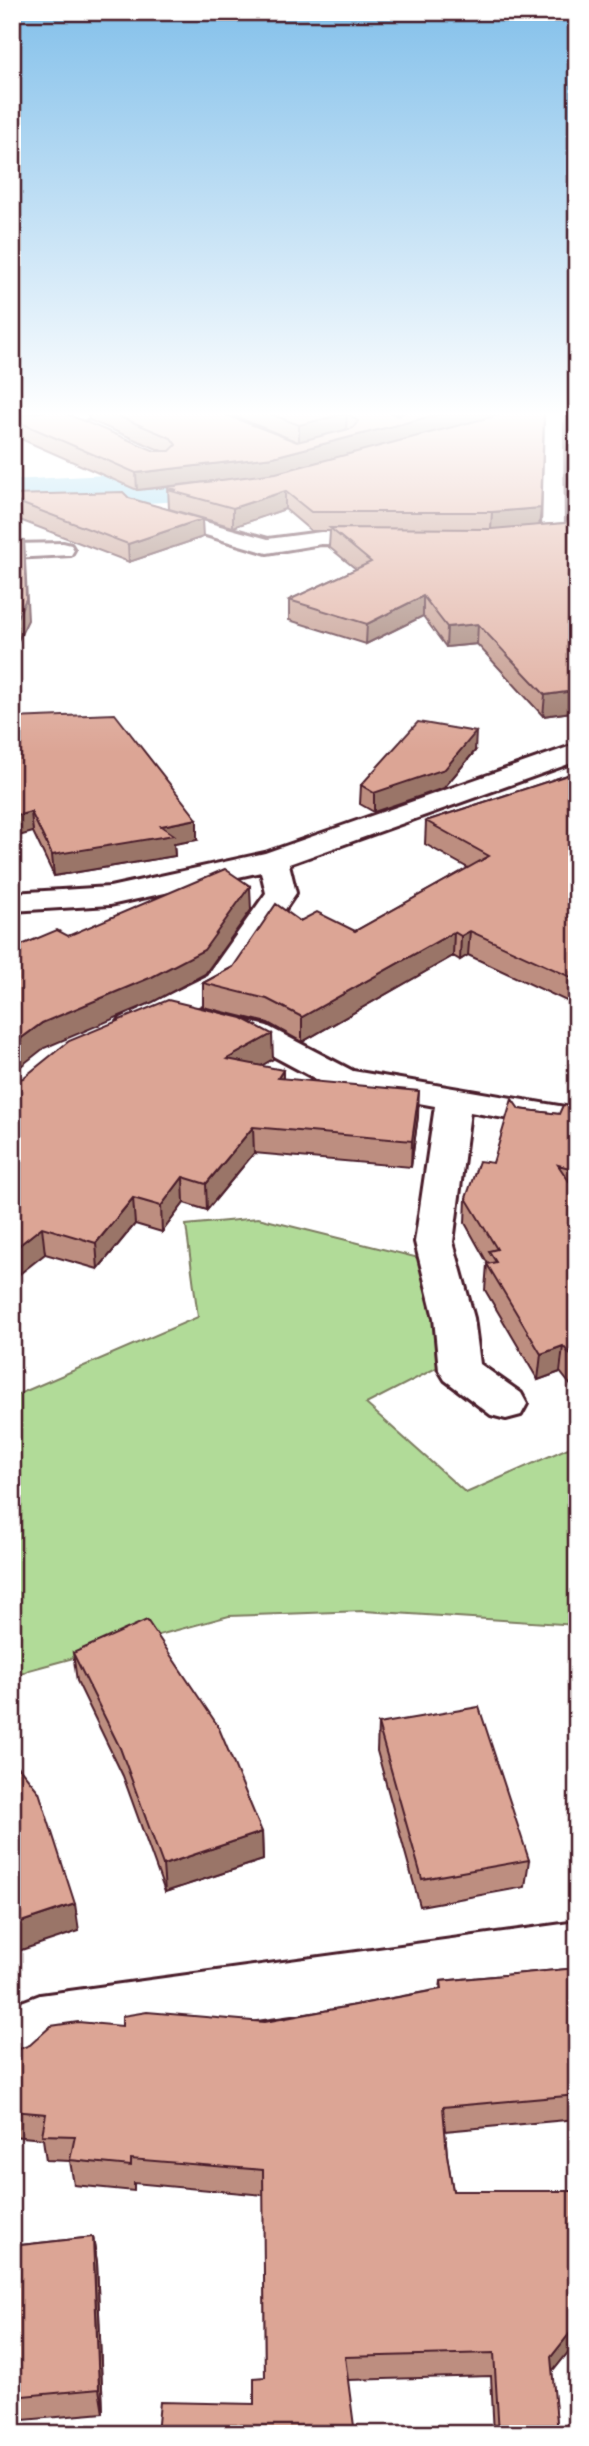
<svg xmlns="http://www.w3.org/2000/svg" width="589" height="2446" font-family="'Playpen Sans',sans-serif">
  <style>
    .green { fill: #b1db98; stroke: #7e7d62; stroke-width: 2 }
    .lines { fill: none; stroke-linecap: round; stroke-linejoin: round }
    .river { fill: #8bd1ed; fill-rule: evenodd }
    .minor-casing { stroke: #4a1f2b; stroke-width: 6 }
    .minor { fill: #fff; fill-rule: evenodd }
    .wall { fill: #bd8e80; stroke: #4a1f2b; stroke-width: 2 }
    .shaded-wall { fill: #9a7468; stroke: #4a1f2b; stroke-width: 2 }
    .building { fill: #dca595; stroke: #4a1f2b; stroke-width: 2 }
  </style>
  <rect width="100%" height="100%" fill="#fff"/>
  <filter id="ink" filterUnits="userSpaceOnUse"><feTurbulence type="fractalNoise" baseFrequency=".0143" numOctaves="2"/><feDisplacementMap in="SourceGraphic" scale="14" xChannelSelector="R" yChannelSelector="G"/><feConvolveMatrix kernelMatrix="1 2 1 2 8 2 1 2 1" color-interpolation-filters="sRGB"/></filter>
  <g filter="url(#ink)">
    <path class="green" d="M258,1218L435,1262L450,1361L366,1404L466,1493L577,1444V1625L364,1611L229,1616L29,1670L12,1679V1397L198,1317L186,1225Z"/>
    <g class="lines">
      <path class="river" d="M449,411H524L517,421L342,470L203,500L12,510V480L203,470L319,446Z"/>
      <g class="minor-casing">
        <path id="minor" d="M66,411H106L97,417L12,432V420Z
          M517,411L561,413L563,417L564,535L561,540L513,544L505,543L502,538L505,533L542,529L545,421L519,415Z
          M151,507L268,539L321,532L383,533L391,534L394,539L391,544L383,545L321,544L267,553L144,517L141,513L144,509Z
          M63,543L71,545L74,550L71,555L12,558V544Z
          M577,744V761L289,864L296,893L231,990L145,1032L133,1035L121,1032L116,1025L121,1018L207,976L266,893L261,872L110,905L12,911V893L110,887L265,853Z
          M222,1015L267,1026L353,1071L577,1109V1131L470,1112L453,1242L474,1318L480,1364L521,1393L527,1404L521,1415L506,1419L491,1415L445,1380L439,1370L434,1318L415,1242L435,1106L331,1087L243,1040L210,1032L205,1025L210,1018Z
          M577,1922V1974L54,2049L33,2068L12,2076V2010L19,2003L40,1995Z"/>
      </g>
      <use href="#minor" class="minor"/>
    </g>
    <path class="wall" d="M12,411L155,451H162L89,420L88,411H216L297,442H298L222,411H385L399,416L400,415L389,411H506L496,416L540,525L565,523L567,520L566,417L563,412L550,411H577V715L571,712L543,716L477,644L446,647L423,616L366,644L289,620V600L356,569L329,547L330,531H311L285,509L233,527L169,509L168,487L137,490L12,435Z
      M12,495L129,498L203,537L129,562L12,517Z
      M12,718L197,840L174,844L175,856L54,876L33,832Z
      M475,751L444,788L374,812L360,804L361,785Z
      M577,772V1006L468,955L460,960L453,956L302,1042L268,1023L203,1007V983L233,967L300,921L355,931L468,868L425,844L426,821Z
      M273,1059L260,1066L283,1079L418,1116L411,1167L254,1153L207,1210L184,1203L162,1232L135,1224L98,1269L45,1254L12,1081Z
      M577,1070V1391L576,1392L560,1372L538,1380L485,1290L487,1264H488L465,1223L466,1198L493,1163L519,1109L559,1114L574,1107L570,1105L573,1080Z
      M73,1653L262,1832L263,1860L165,1892L123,1776L77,1681Z
      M378,1724L529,1860L525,1887L420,1906L377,1751Z
      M577,1968V2119L445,2131L447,2155L453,2191H577V2341L552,2372L558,2434H494L491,2376L348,2380L254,2404L265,2377L264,2195L134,2183V2191L74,2185L70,2161L46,2160L43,2139L12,2136V2057L122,2026L265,2022L440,1989L441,1981Z
      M93,2237L97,2262L103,2413L12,2421V2246Z"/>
    <path class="shaded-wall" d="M12,411H48L12,419Z
      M451,411H506L496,416L274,474L137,490L136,473L273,457Z
      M347,413L346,430L299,442V425Z
      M285,491V509L233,527V508Z
      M541,508L539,527L491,530L492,512Z
      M202,519L203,537L129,562L128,544Z
      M24,540L28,620L12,653V628Z
      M423,596V616L366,644L367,624Z
      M478,624L477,644L446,647L447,627Z
      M573,691L571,712L543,716L545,695Z
      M476,732L475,751L444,788L374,812V793Z
      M31,812L33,832L12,838V817Z
      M197,819V840L174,844L175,856L54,876L52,855L161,826Z
      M250,886L251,910L205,974L153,1002L44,1048L12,1073V1045L42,1023Z
      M470,931L468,955L460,960L461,936Z
      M454,932L453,956L302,1042V1017Z
      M272,1034L273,1059L228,1085L227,1059Z
      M283,1070V1095L278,1078Z
      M419,1091L418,1116L411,1167L412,1141Z
      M253,1127L254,1153L207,1210L206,1184Z
      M183,1177L184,1203L162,1232L161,1206Z
      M133,1198L135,1224L98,1269L96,1243Z
      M42,1227L45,1254L12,1280V1251Z
      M563,1346L560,1372L538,1380L541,1354Z
      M262,1832L263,1860L165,1892L163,1865Z
      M75,1904L79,1931L12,1953V1925Z
      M93,2237L97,2262L103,2413L99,2389Z
      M577,2324V2341L546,2380L551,2357Z"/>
    <path class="building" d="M45,411H60L155,451H170L176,445L171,438L106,411H216L297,442L353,428L358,421L347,413L299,425L263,411H385L399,416L406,411H451L273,457L136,473L12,419V417Z
      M514,411H544L541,508L492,512H311L285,491L233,508L168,490H177L168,487L276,473Z
      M567,411H577V693L573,691L545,695L478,624L447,627L423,596L367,624L289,600L371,562L330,528L492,529L565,523L568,517Z
      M123,492L129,498L202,519L128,544L12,500V495Z
      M12,539L24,540L26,599L12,628Z
      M115,714L197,819L161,826L174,835L52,855L31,812L12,817V718Z
      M418,722L476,732L445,769L374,793L361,785Z
      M577,772V980L470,931L461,936L454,932L302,1017L267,999L203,983L233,967L276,904L300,921L317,912L355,931L489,856L426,821Z
      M225,869L250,886L204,950L152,977L42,1023L12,1045V949L57,930L68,936Z
      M168,1000L242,1018L272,1034L227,1059L283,1070L278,1078L419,1091L412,1141L253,1127L206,1184L183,1177L161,1206L133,1198L96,1243L42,1227L12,1251V1081L23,1078L69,1041Z
      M577,1070V1082L573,1080Z
      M512,1099L519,1109L559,1114L563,1105L577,1107V1170L558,1165L577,1193V1362L563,1346L541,1354L487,1264L496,1262L489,1251L497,1249L466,1198L479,1161L493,1163Z
      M147,1620L218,1726L262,1832L163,1865L120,1748L73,1653Z
      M479,1707L529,1860L422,1879L378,1724Z
      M12,1759L39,1792L75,1904L12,1925Z
      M577,1968V2095L443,2107L447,2155L453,2191H577V2324L551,2357L558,2433H499L494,2353L345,2357L355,2434H157L160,2402L254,2404V2378L265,2377L263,2170L131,2159V2166L70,2160L75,2136L42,2135L46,2114L12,2111V2057L14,2051L30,2045L51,2026L78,2022L122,2026V2016L147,2012L265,2022L442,1989L441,1981Z
      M93,2237L99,2389L12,2397V2246Z"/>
  </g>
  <linearGradient id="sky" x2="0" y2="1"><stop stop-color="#83c0ea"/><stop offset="0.55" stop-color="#fff"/><stop offset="1" stop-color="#fff" stop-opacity="0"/></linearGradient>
  <rect width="589" height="753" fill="url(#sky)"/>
  <rect width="589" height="2446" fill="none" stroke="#fff" stroke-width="42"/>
  <rect x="21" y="21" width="547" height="2404" fill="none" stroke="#4a1f2b" stroke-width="2.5" filter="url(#ink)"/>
</svg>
